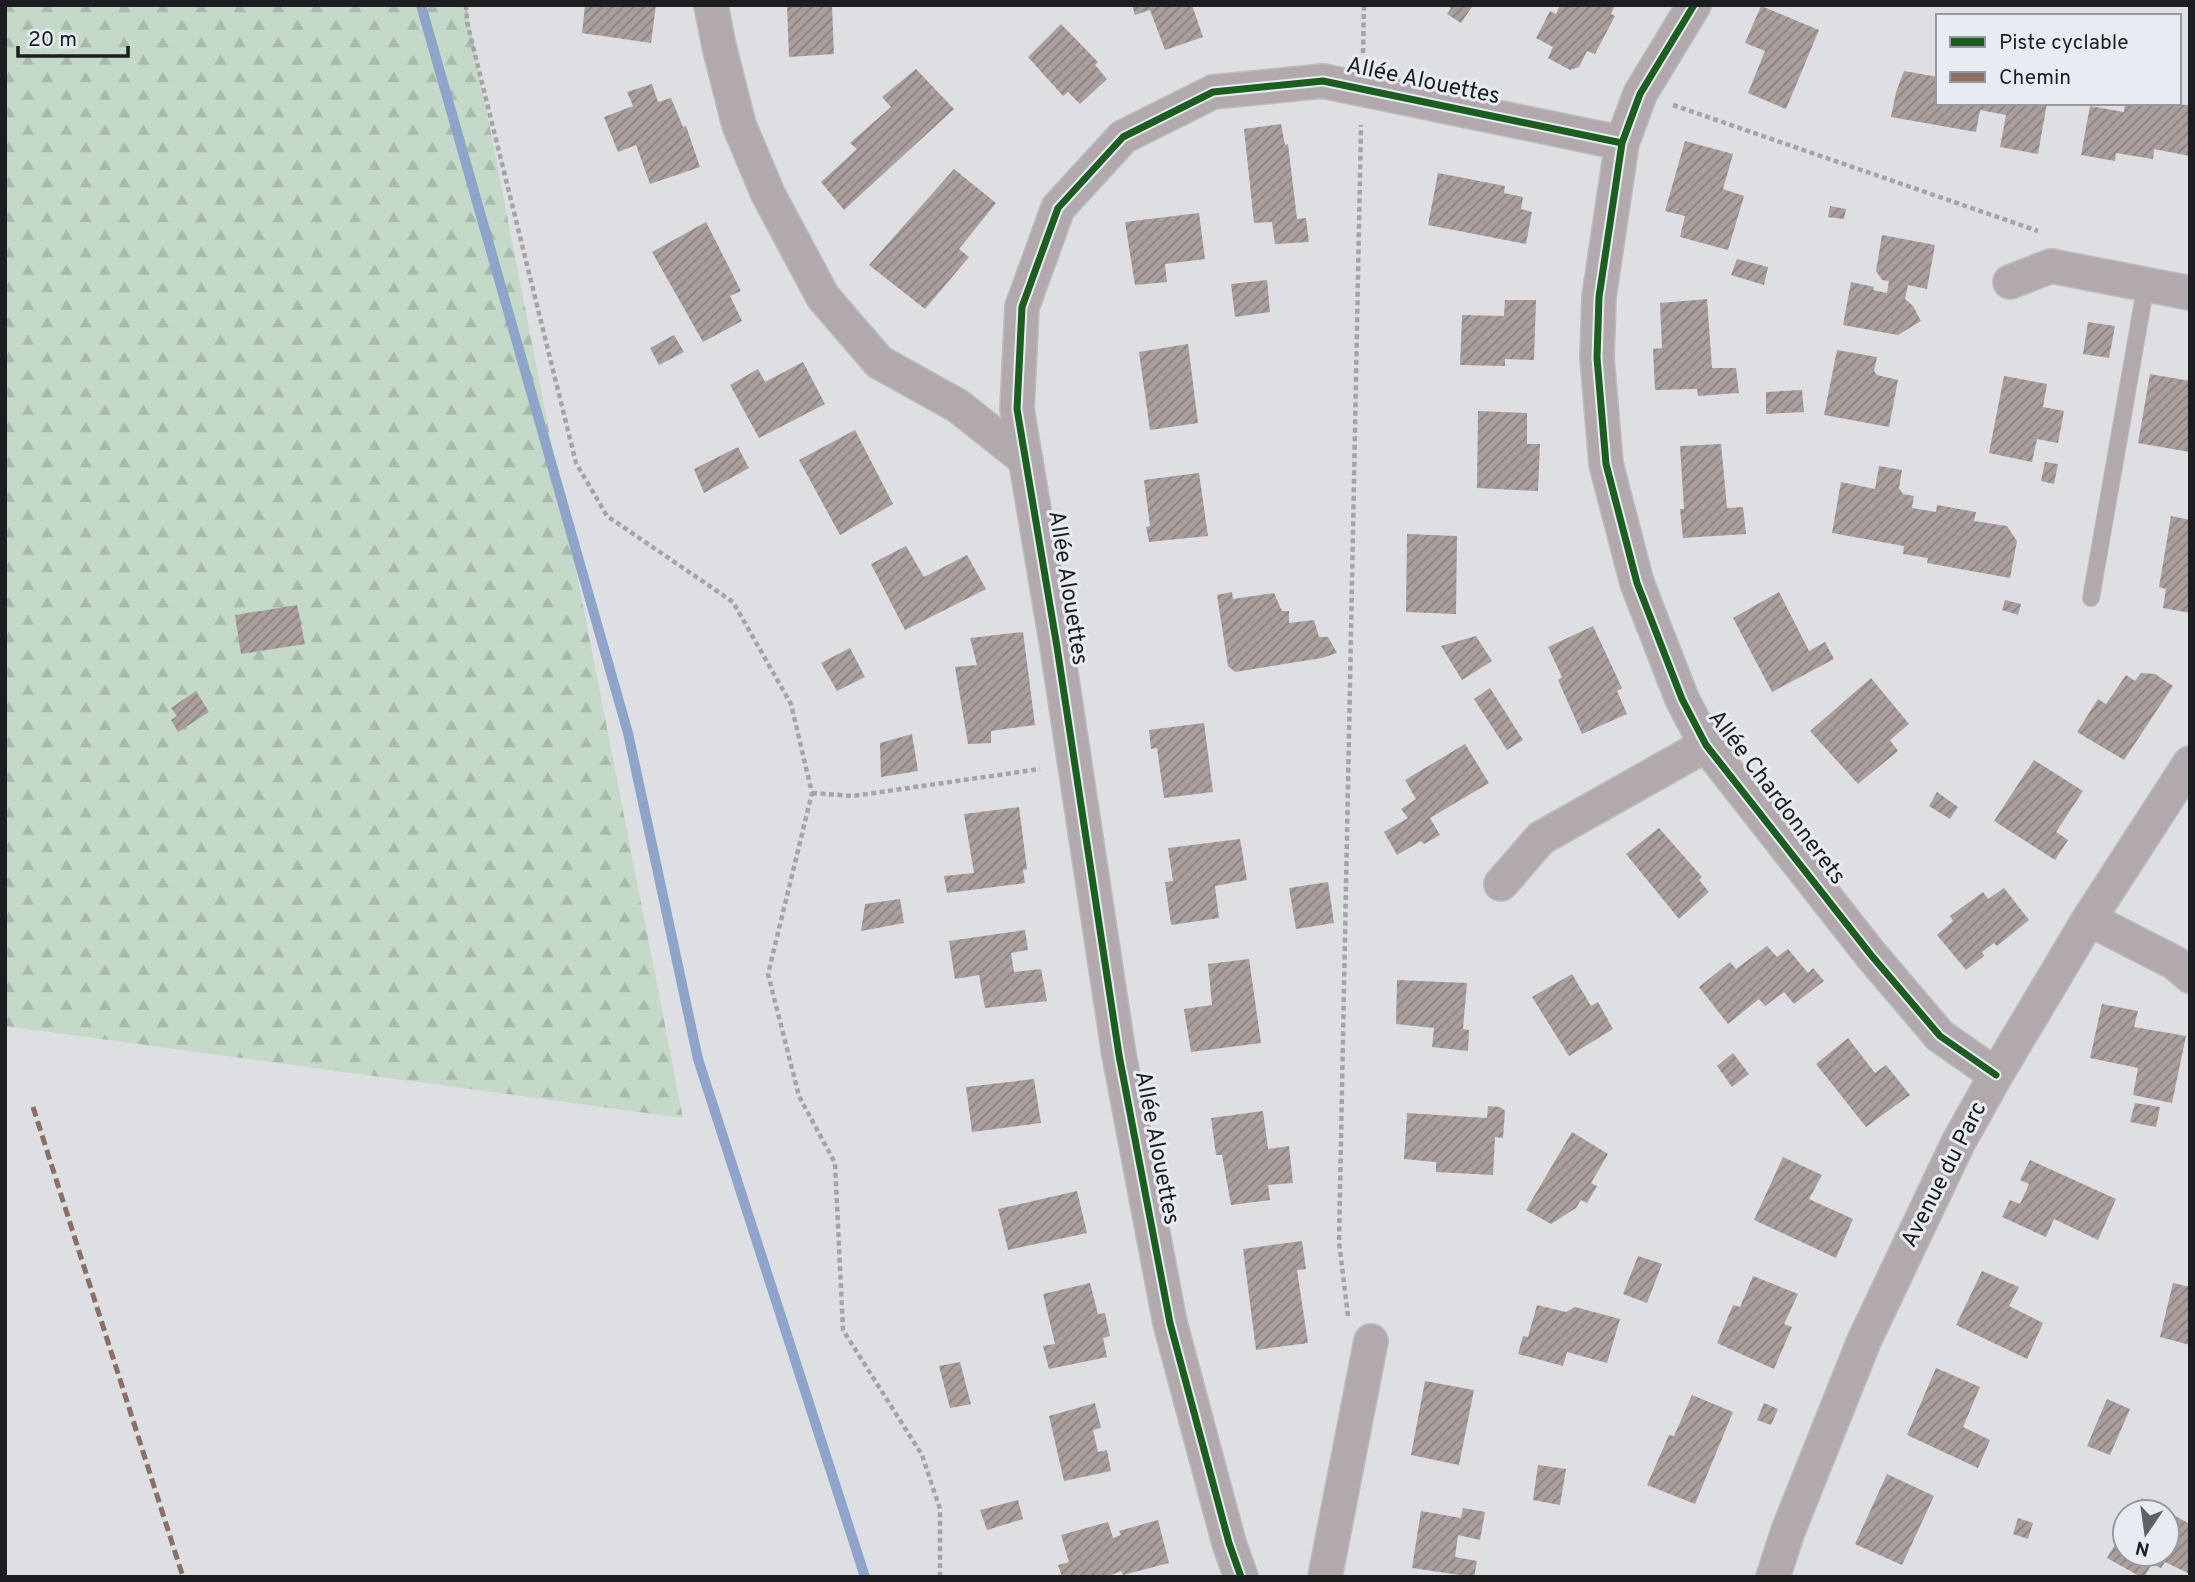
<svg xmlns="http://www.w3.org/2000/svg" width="2195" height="1582" font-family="Overpass,sans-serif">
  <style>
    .forest { fill: url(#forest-firs) }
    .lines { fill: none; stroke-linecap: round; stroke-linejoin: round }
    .stream { stroke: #8ea4ca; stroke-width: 10 }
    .building { fill: url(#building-hatch) }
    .service-casing { stroke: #bbbcbe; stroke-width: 18 }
    .minor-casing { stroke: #bbbcbe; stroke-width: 36 }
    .path { stroke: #a8a4a6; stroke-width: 4.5; stroke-dasharray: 5 3.5; stroke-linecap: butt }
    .service { stroke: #b2a9ac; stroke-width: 16 }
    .minor { stroke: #b2a9ac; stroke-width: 33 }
    .quiet { stroke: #8d6e63; stroke-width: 5; stroke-dasharray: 10 5; stroke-linecap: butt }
    .cycleway-casing { stroke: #e7ecf2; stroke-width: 11 }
    .cycleway { stroke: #1b5e20; stroke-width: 7 }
    .labels { text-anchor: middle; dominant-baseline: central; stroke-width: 6; stroke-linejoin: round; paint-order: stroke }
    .street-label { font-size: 23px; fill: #1c1d20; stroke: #e7ecf2 }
  </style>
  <defs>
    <pattern id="forest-firs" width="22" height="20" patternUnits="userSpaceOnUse" patternTransform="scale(1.75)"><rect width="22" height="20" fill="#c5d9c8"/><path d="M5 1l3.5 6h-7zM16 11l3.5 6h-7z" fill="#a9baac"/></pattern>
    <pattern id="building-hatch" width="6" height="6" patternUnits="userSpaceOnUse" patternTransform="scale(1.75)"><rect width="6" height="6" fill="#aa9f9d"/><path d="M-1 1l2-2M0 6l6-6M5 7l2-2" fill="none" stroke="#8a8180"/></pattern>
  </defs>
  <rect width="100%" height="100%" fill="#dddfe2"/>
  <path class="forest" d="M5,5H466L683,1118L5,1026Z"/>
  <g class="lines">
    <path class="stream" d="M421,5L628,733L698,1059L865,1577"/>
  </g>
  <path class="building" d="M585,5H656L651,43L582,33Z
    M787,5H832L834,54L789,57Z
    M1132,5H1192L1203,37L1165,50L1150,10L1135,15Z
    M1446,5H1473L1461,23L1447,14L1451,8Z
    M1560,5H1615L1611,14L1615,16L1595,54L1587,51L1579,67L1570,70L1548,58L1553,47L1536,38L1550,11L1556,14Z
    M1761,6L1819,30L1786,109L1748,93L1765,51L1745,43Z
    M1061,24L1098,62L1095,65L1107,79L1080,104L1068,92L1063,96L1028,57Z
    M916,69L954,109L844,210L821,182L857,149L850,143L891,107L882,97Z
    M1904,71L1938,77V103H2047L2038,154L2000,147L2006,115L1980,110L1976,132L1891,117L1896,92Z
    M652,84L658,102L671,98L683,127L686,126L700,167L650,184L636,145L618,152L604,117L633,106L627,92Z
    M2125,103L2190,105V156L2154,149L2153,159L2116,153L2115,161L2081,155L2090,106L2124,112Z
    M1281,124L1285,145L1288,144L1297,219L1306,218L1309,242L1275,244L1272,222L1254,223L1244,129Z
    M1685,141L1733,154L1723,189L1744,196L1728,250L1680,237L1685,216L1665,211Z
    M954,169L996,203L959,249L969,257L925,309L869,265Z
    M1438,173L1505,186L1504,193L1523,197L1521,209L1532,212L1526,244L1428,225Z
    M1830,206L1846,209L1844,219L1828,217Z
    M1199,213L1205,259L1165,264L1167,282L1135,285L1125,222Z
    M706,222L741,291L730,296L742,321L703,342L652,252Z
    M1882,235L1935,245L1927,289L1908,285L1905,299L1913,306L1921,321L1898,335L1843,325L1851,282L1874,287L1873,290L1887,293L1889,281L1882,280L1876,271Z
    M1737,259L1768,267L1764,285L1731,275Z
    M1267,280L1270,312L1235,317L1231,284Z
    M1707,299L1712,368H1736L1739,393L1698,396L1697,389L1655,390L1653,349L1662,348L1660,303Z
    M1505,300H1536L1534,360L1505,359V366L1460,365L1462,315L1504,316Z
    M2088,322L2115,326L2109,358L2083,354Z
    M674,335L684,352L659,365L650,348Z
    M1188,344L1198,423L1150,430L1139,352Z
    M1837,350L1877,357L1874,371L1877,375L1898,380L1889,427L1824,415Z
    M803,362L825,404L759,438L730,385L758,369L765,382Z
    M2150,374L2190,381V452L2138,443Z
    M2004,376L2047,384L2043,407L2064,411L2058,443L2037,439L2032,462L1989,453Z
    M1802,390L1804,412L1766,414V392Z
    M1478,411L1527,413V444H1540L1538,491L1477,488Z
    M855,430L893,504L840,535L799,460Z
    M1721,444L1727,508L1743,507L1746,534L1683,538L1680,509H1684L1680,446Z
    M738,447L749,468L704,493L694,469Z
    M2045,462L2058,464L2054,484L2041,481Z
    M1879,466L1902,470L1899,488L1903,494L1914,496L1912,508L1936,512L1937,505L1976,512L1974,521L2007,526L2017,541L2010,578L1927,563L1928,558L1903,554L1904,546L1832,533L1841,482L1875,489Z
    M1199,473L1208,536L1149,542L1146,527L1150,526L1144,480Z
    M2171,516L2190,520V613L2163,608L2166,589L2159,587Z
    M1407,534L1457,536L1456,614L1406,612Z
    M906,546L924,577L967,555L986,589L905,630L871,564Z
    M1232,592L1233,599L1274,593L1282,611H1289V623L1314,620L1319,637H1328L1337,653L1322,658L1235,672L1228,666L1217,595Z
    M1779,592L1809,651L1825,642L1834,659L1772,692L1733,618Z
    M2005,600L2021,604L2018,615L2002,610Z
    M297,605L305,644L241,654L235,615Z
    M1593,626L1622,688L1617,691L1627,714L1582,734L1558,680L1562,677L1548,647Z
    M1023,632L1035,725L991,731V743L968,744L955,667L977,665L970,638Z
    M1476,636L1492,661L1462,680L1441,646Z
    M850,648L865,677L837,691L821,663Z
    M2141,673L2155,674L2173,686L2124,760L2077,732L2098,699L2106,704L2126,675L2135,681Z
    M1871,678L1909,724L1890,740L1898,751L1858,784L1810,731Z
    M1490,688L1523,740L1507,750L1474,699Z
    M196,691L209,712L178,732L171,720L177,716L171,708Z
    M1204,723L1213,792L1164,798L1157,748L1151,749L1149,730Z
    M912,734L918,771L881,777L880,743Z
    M1465,744L1489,783L1430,818L1440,835L1424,844L1421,841L1397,855L1384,832L1408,818L1401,809L1416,799L1405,780Z
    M2034,760L2083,791L2056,832L2068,840L2055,860L1994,821Z
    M1937,792L1958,807L1950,819L1929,806Z
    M1019,807L1027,869L1023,870L1025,883L947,893L944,876L974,873L964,814Z
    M1659,828L1702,877L1699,880L1709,892L1679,919L1626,854Z
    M1240,839L1247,880L1215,886L1219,918L1171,925L1165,882L1173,881L1168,848Z
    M1328,882L1334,923L1296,929L1289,888Z
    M2004,888L2029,920L1997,946L1994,943L1982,952L1984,956L1966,970L1937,935L1953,921L1950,916L1983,892L1988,899Z
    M900,899L904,923L861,931L865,904Z
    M1025,930L1028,950L1011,953L1014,972L1041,969L1047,1001L985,1008L979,975L955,979L949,941Z
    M1767,946L1777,957L1788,949L1808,973L1813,968L1824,981L1794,1004L1784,992L1765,1006L1759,999L1728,1024L1699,987L1730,962L1736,969Z
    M1249,959L1261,1043L1191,1052L1184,1009L1212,1005L1208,964Z
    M1572,974L1591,1006L1598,1002L1613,1029L1569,1056L1532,997Z
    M1397,980L1467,983L1463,1029L1469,1030L1468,1051L1432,1047L1434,1028L1396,1024Z
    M2102,1004L2138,1011L2134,1027L2186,1036L2172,1103L2133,1095L2138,1068L2090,1058Z
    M1848,1038L1875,1073L1886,1065L1910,1095L1866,1127L1816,1064Z
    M1733,1053L1749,1074L1732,1087L1717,1066Z
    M1034,1079L1041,1123L972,1132L966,1087Z
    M2135,1103L2160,1107L2156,1127L2130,1122Z
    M1488,1106L1500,1107L1505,1111L1503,1138L1495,1137L1493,1175L1436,1172V1162L1404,1159L1407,1113L1487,1118Z
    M1263,1111L1268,1149L1289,1146L1293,1183L1268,1185L1270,1200L1231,1205L1222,1155H1216L1211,1118Z
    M1572,1132L1608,1154L1591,1183L1597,1186L1587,1203L1581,1200L1576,1208L1551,1224L1526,1210Z
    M1783,1157L1822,1175L1809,1199L1853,1219L1836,1258L1754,1220Z
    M2030,1160L2116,1199L2098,1240L2054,1219L2046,1237L2002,1217L2010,1200L2020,1204L2029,1184L2020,1180Z
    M1077,1191L1087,1233L1008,1250L998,1209Z
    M1302,1241L1306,1269L1297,1270L1308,1343L1256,1350L1243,1249Z
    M1638,1256L1662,1264L1647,1303L1623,1294Z
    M1982,1271L2019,1287L2009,1306L2043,1323L2027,1359L1956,1325Z
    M1753,1276L1798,1294L1784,1324L1792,1327L1774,1369L1717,1343L1733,1305L1740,1307Z
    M1090,1283L1098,1314L1105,1313L1110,1336L1103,1338L1107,1357L1049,1369L1043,1346L1055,1344L1043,1294Z
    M2173,1283L2190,1287V1345L2160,1337Z
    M1537,1305L1566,1312L1575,1307L1620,1319L1607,1363L1567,1352L1563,1366L1518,1354L1523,1336L1528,1337Z
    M960,1362L971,1404L950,1408L939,1366Z
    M1936,1368L1980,1387L1963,1427L1990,1440L1978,1468L1907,1435Z
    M1425,1381L1474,1390L1459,1465L1411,1455Z
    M1692,1395L1733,1412L1695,1504L1647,1485L1669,1435L1674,1436Z
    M2107,1399L2130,1409L2110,1455L2087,1446Z
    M1095,1403L1101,1428L1093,1430L1098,1452L1107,1450L1111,1471L1064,1481L1049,1416Z
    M1764,1403L1778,1409L1771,1425L1757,1420Z
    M1538,1465L1566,1469L1560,1505L1533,1500Z
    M1887,1474L1934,1496L1902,1565L1855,1544Z
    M2142,1498L2190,1524V1574L2165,1562L2161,1568L2152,1564L2144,1577H2141L2107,1558L2125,1528V1554H2167V1512H2134Z
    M1018,1500L1023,1519L987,1530L980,1510Z
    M1463,1508L1485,1512L1480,1540L1458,1535L1455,1557L1477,1561L1474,1577L1412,1568L1421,1511L1461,1518Z
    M2018,1518L2033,1523L2028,1539L2013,1534Z
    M1158,1520L1169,1563L1123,1575L1121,1571L1106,1577H1062L1058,1565L1069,1562L1061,1535L1108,1522L1113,1538L1121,1535L1119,1531Z"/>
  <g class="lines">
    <g class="service-casing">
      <path id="service" d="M2091,598L2146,284"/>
    </g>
    <g class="minor-casing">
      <path id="minor" d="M711,5L719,46L739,125L768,194L823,297L879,362L958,406L1026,460
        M1694,5L1640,94L1622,143L1599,297L1597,358L1606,464L1637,583L1682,699L1706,745L1871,955L1940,1036L1996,1075
        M2010,282L2051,266L2190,293
        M1501,884L1541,838L1706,745
        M2089,919L2175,963L2190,976
        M1241,1577L1229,1543L1170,1323L1119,1055L1057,647L1017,409L1022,307L1058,208L1123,137L1213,92L1323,81L1622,143
        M1325,1577L1371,1341
        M1773,1577L1788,1531L1864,1341L1958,1143L1996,1075L2089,919L2190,763"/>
    </g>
    <path class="path" d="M466,5L467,22L576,463L607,516L733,602L791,704L812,793L768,974L799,1096L835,1163L843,1330L922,1455L940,1509V1577
      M1363,53L1364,5
      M1673,105L2038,231
      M812,793L853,796L1040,769
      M1348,1316L1339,1242L1361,125"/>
    <use href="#service" class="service"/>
    <use href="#minor" class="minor"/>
    <path class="quiet" d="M33,1107L183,1577"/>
    <g class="cycleway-casing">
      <path id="cycleway" d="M1694,5L1640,94L1622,143L1599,297L1597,358L1606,464L1637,583L1682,699L1706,745L1871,955L1940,1036L1996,1075
        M1241,1577L1229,1543L1170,1323L1119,1055L1057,647L1017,409L1022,307L1058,208L1123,137L1213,92L1323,81L1622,143"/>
    </g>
    <use href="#cycleway" class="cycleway"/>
  </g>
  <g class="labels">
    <g class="street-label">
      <text transform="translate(1423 82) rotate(12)">Allée Alouettes</text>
      <text transform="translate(1067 588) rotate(81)">Allée Alouettes</text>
      <text transform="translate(1776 798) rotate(53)">Allée Chardonnerets</text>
      <text transform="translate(1156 1148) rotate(79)">Allée Alouettes</text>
      <text transform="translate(1945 1175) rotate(-63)">Avenue du Parc</text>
    </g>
  </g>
  <rect width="2195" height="1582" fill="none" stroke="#1c1d20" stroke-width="14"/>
  <rect x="1936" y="14" width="245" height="91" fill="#e7ecf2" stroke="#96999e" stroke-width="2"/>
  <rect x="1950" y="37" width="35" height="10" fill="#1b5e20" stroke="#96999e" stroke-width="2"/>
  <text x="1999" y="49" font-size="21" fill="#1c1d20">Piste cyclable</text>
  <rect x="1950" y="72" width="35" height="10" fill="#8d6e63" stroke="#96999e" stroke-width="2"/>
  <text x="1999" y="84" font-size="21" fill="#1c1d20">Chemin</text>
  <g transform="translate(2146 1533) rotate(193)"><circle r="33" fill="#e7ecf2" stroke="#96999e" stroke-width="2"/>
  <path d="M0-5L12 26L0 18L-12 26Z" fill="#606164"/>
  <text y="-10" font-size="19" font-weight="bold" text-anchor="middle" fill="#1c1d20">N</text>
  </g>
  <path d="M18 46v10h110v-10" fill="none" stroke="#1c1d20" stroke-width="3.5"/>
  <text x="28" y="46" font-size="21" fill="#1c1d20" stroke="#e7ecf2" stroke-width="5" paint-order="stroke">20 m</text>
</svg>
